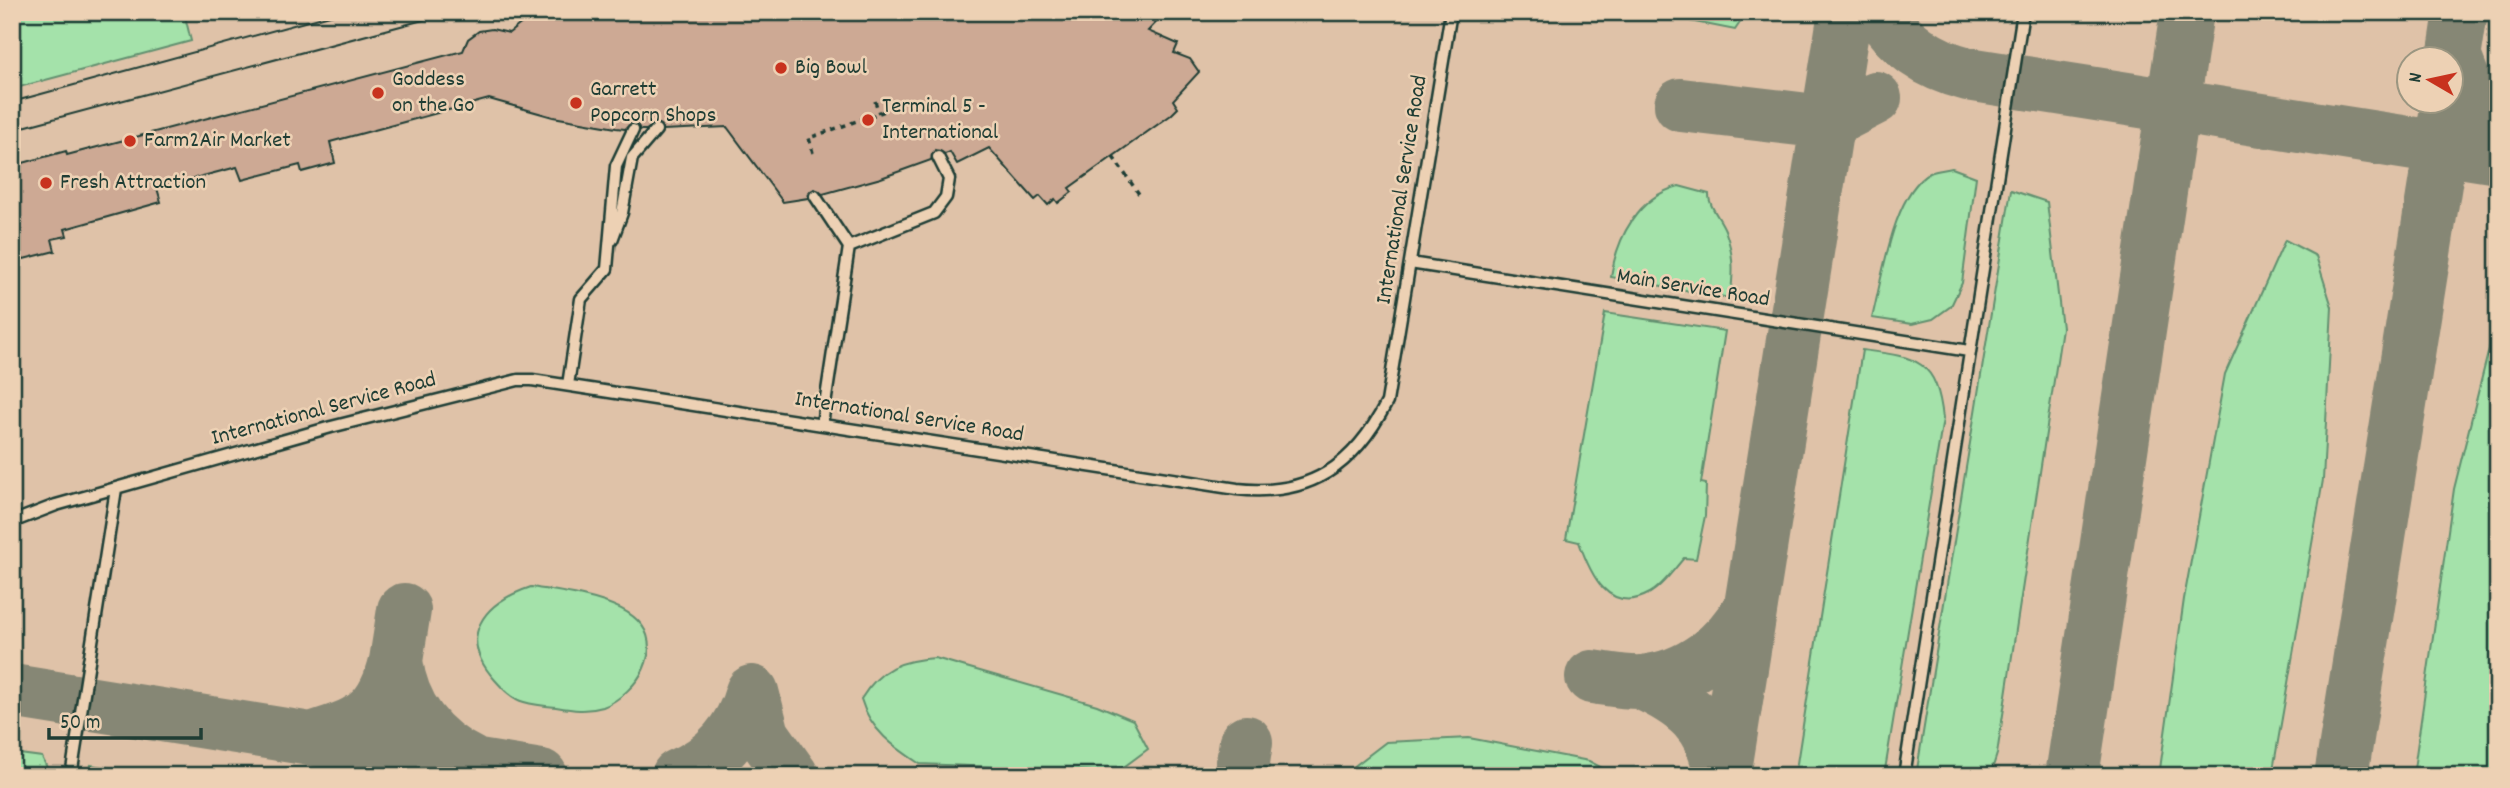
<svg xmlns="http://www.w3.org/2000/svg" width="2510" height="788" font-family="Dekko,sans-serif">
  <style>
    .built { fill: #dfc2a8; fill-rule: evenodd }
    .green { fill: #a4e2aa; stroke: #62906f; stroke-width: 2 }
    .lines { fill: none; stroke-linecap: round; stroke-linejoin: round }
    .taxiway { stroke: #868774; stroke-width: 54 }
    .building { fill: #cda994; stroke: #1f3d34; stroke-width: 2 }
    .lane-casing { stroke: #1f3d34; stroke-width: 15 }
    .path { stroke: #1f3d34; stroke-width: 3.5; stroke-dasharray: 5 5; stroke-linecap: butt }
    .lane { stroke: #edd1b4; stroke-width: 10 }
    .tram { stroke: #1f3d34; stroke-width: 2 }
    .poi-dot { fill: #c8321e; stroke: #edd1b4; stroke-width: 2.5 }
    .labels { text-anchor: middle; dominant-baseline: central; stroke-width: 5; stroke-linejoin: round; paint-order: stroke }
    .poi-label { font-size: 23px; fill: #1f3d34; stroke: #edd1b4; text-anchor: start }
    .street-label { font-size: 23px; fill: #1f3d34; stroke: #edd1b4 }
  </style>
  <rect width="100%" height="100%" fill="#edd1b4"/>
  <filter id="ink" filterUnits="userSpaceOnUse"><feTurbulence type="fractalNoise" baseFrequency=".0143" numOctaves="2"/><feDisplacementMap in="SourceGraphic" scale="14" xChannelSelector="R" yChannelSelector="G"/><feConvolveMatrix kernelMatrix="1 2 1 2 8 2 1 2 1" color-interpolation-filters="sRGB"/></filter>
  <g filter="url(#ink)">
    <path class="built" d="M12,12H2498V776H12ZM2408,60H2450V102H2408Z"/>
    <path class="green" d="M12,12H184L191,41L12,89Z
      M1685,12H1747L1735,30L1690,21Z
      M1952,168L1976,177L1962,283L1951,306L1933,319L1912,324L1872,318C1882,280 1893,192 1930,173C1937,170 1945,170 1952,168Z
      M1679,186L1709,194C1708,205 1720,218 1725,230C1734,254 1734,273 1730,298L1611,277C1617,237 1638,197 1679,186Z
      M2011,190L2047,202L2062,328L1997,754L1990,776H1916Z
      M2285,240L2316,256L2332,307L2323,480L2272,776H2159L2184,599L2225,374Z
      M1605,313L1725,331L1701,483L1706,484L1705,516L1696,559L1684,558C1674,569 1663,586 1650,593C1608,616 1590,573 1579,542L1566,539Z
      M2498,313V776H2413L2454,489Z
      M1862,350C1915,357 1937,358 1943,419L1884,776H1795Z
      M531,587C572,594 672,602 644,668C638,683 619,701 603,707C586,712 573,710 556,707C545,706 534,705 524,702C512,699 503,689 495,680C456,637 483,603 531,587Z
      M935,658L1097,705L1133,720L1148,749L1117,772L920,764C894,747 870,730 861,699C880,668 901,660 935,658Z
      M1469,738L1589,761L1617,776H1347L1348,771L1386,742Z
      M12,753L42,757L51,776H12Z
      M91,765L153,775L157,776H89Z"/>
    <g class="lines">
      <path class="taxiway" d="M1880,12C1900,45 1931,65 1968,74L2498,157
        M2450,63L2455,58L2481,125L2488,133
        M2450,84L2461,12
        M1681,105L1808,120L1844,114L1875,98
        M1592,677C1608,679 1626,683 1642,682C1690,677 1728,647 1751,606
        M1640,682C1685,702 1714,724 1720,776
        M12,691L541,776
        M752,692L763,735L792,776
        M390,699L404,610
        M311,739C361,724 383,715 396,661C402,709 429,742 471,763
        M678,776C717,760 741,732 752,692
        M1241,776L1246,742
        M1724,776L1845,12
        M2072,776L2187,12
        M2341,776L2448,102"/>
    </g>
    <path class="building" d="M536,12H1166L1148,31L1178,44L1174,53L1190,59L1199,72L1173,100L1178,108L1171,115L1069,188L1072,192L1058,203L1055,199L1048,205L1040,196L1035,200L989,148L957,164L950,152L945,154L935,150L931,160L881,178L823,194L814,189L808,198L783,202L727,127L663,130L657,123L646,130H640L633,123L625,129L616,128L553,117L489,99L330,142L335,163L302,172L300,165L242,180L237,167L157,188L161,202L65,229L67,236L52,239L55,251L12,262V166L66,151L67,155L463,51L468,39L479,31L492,29L509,33Z"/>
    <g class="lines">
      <g class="lane-casing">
        <path id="lane" d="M815,196L849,247L822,424
          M612,240L622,213L632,158L656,130
          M849,247L934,213L946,197L949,179L938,157
          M1410,263L1969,351
          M568,385L581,299L607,269L616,166L633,130
          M12,522L56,505L331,427L518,380H532L1237,489C1310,497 1354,466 1387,402L1451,12
          M71,776L116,489
          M1904,776L2023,12"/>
      </g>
      <path class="path" d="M875,101L879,113
        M813,153L809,138L888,110
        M1113,157L1139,194"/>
      <use href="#lane" class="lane"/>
      <path class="tram" d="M12,102L341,12
        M12,130L453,12"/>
    </g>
  </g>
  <g class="poi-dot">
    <circle cx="781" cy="68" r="7"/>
    <circle cx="378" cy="93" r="7"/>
    <circle cx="576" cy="103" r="7"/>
    <circle cx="868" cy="120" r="7"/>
    <circle cx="130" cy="141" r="7"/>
    <circle cx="46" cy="183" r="7"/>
  </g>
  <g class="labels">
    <g class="poi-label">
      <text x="795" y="68">Big Bowl</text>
      <text x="392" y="80">Goddess<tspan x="392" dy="26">on the Go</tspan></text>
      <text x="590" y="90">Garrett<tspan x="590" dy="26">Popcorn Shops</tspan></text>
      <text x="882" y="107">Terminal 5 -<tspan x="882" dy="26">International</tspan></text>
      <text x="144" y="141">Farm2Air Market</text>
      <text x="60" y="183">Fresh Attraction</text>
    </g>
    <g class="street-label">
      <text transform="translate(1403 190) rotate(-81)">International Service Road</text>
      <text transform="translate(1693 289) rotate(9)">Main Service Road</text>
      <text transform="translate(324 410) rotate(-15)">International Service Road</text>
      <text transform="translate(909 418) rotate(9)">International Service Road</text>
    </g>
  </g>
  <rect width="2510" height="788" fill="none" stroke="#edd1b4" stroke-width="42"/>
  <rect x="21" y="21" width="2468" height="746" fill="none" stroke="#1f3d34" stroke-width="2.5" filter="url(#ink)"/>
  <g transform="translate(2430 80) rotate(279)"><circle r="33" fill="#edd1b4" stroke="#9b9681" stroke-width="2"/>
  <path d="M0-5L12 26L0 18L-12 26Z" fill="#c8321e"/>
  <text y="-10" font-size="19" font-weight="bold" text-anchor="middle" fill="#1f3d34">N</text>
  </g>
  <path d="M49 728v10h152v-10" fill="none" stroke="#1f3d34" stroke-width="3.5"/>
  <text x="60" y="728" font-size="21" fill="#1f3d34" stroke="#edd1b4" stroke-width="5" paint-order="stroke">50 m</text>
</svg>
